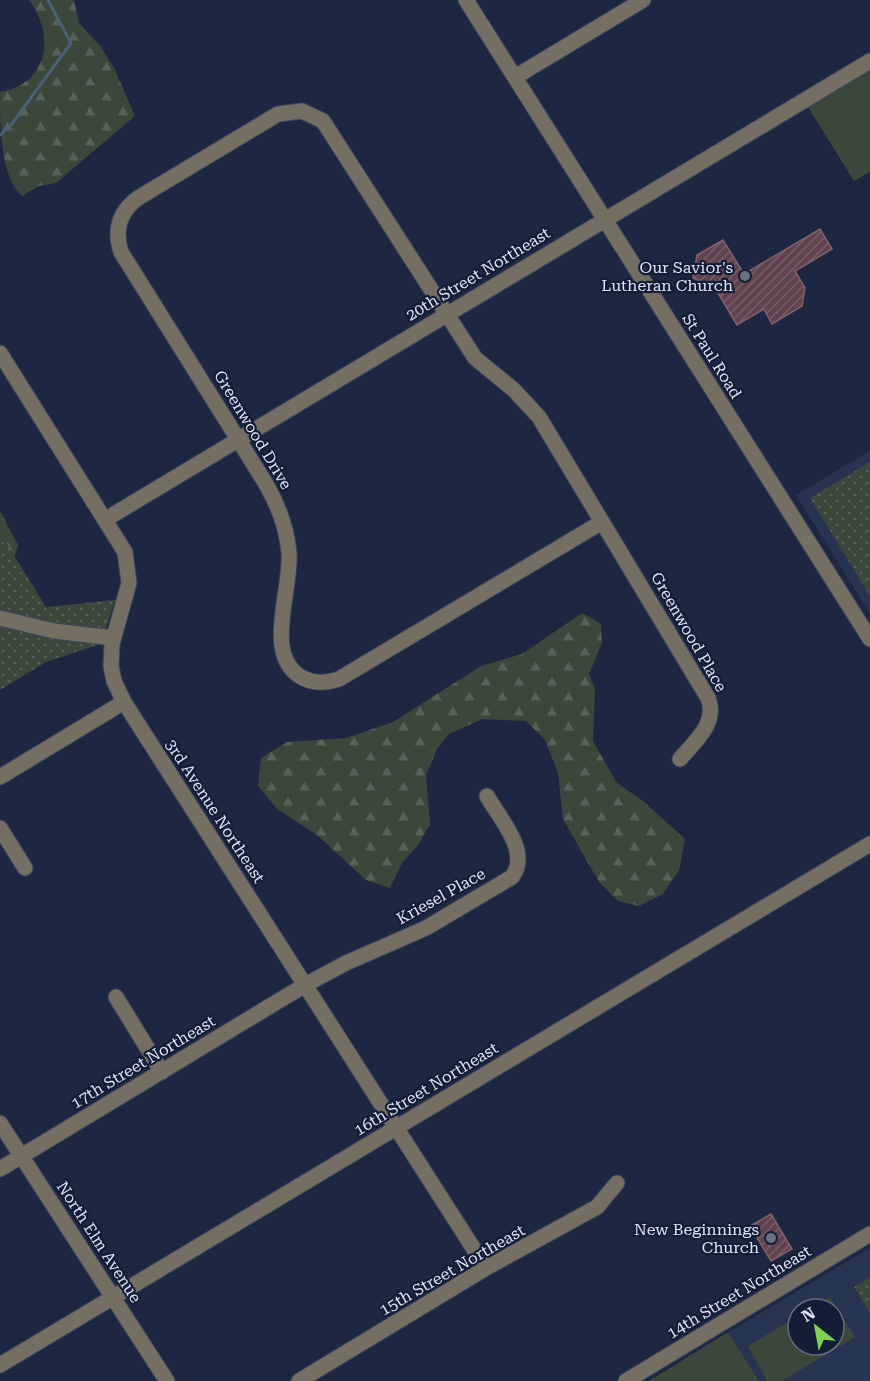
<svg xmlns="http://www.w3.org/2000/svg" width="870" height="1381" font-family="'Roboto Serif',serif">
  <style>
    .built { fill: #263351; fill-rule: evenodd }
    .green { fill: #3b473a }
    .forest { fill: url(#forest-firs) }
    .park { fill: url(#park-dots) }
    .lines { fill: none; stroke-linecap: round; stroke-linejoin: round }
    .stream { stroke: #496174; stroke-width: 3 }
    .building { fill: url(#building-hatch); stroke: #84606d; stroke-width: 1.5 }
    .minor-casing { stroke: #3c455e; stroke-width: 17 }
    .minor { stroke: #746e63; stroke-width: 15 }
    .worship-dot { fill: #6b7280; stroke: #141d36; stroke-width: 2 }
    .labels { text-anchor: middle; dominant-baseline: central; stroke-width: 4.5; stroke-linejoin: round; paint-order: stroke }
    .poi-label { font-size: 16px; fill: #dce3f4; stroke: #141d36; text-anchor: end }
    .street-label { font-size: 16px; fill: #dce3f4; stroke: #141d36 }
  </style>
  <defs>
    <pattern id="forest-firs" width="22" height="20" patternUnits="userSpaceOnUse" patternTransform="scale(1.5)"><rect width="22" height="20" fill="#3b473a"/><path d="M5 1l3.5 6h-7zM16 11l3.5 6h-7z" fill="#576157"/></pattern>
    <pattern id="park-dots" width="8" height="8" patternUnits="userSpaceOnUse" patternTransform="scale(1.5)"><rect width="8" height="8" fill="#3b473a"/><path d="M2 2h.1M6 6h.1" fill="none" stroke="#576157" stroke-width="1.8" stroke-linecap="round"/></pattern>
    <pattern id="building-hatch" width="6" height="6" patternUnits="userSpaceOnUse" patternTransform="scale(1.5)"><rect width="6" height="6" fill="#60434e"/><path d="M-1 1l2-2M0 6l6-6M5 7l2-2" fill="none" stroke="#765e68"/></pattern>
  </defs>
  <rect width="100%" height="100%" fill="#1d2741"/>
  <path class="built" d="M870,451V614L796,495Z
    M870,1248V1381H759L728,1332ZM798,1309H834V1345H798Z"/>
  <path class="green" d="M870,71V172L854,181L808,107Z
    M830,1297L855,1337L782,1381H767L748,1346L798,1316V1345H834V1309H809Z
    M728,1332L759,1381H649Z"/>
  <path class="forest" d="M29,0H74L79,23L101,47L114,68L135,116L56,183L39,186L22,196C0,176 0,126 0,92C48,84 56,36 29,0Z
    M0,511L18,545L9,574L0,572Z
    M582,613L601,624L602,643L589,674L595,688L593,741L616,782L644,802L685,839L679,870L663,894L639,906L618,901L599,882L563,819L558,773L545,740L526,721L482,719L449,734L437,749L426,775L430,824L418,845L402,863L390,888L366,880L317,835L277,809L258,786L261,758L287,742L346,738L393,722L481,666L522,654Z"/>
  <path class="park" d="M870,462V596L810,498Z
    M0,533L46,607L115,600L101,644L46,662L0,690Z
    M870,1277V1313L854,1287Z"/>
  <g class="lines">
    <path class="stream" d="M0,135L11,125L71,43L48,0"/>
  </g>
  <path class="building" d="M820,229L832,249L795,271L805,288L802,306L772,324L764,309L737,325L715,288L693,278L697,255L723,240L744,274Z
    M771,1214L792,1249L771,1261L750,1226Z"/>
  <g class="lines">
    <g class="minor-casing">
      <path id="minor" d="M466,0L870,639
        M515,77L643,0
        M0,353L125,552L129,583L112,644L111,666L114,681L124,702L486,1268
        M106,519L870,61
        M602,522L339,679C326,683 315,684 303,678C262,657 292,590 289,553C287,528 278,505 266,484L121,252C114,230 119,212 138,198L278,114L302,111L323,121L475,358L514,390L539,417L708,698C718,723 695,741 680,759
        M0,618L54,631L113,638
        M0,777L124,702
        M0,828L25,868
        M116,997L162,1072
        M0,1123L167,1381
        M0,1169L305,985L346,963L426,928L512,877C531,852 500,819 487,796
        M0,1365L870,844
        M299,1381L486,1268L597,1207L617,1183
        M626,1381L870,1234"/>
    </g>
    <use href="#minor" class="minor"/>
  </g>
  <g class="worship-dot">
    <circle cx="745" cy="276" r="6"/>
    <circle cx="771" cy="1238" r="6"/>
  </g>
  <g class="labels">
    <g class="poi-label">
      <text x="733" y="267">Our Savior's<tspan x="733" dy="18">Lutheran Church</tspan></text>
      <text x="759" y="1229">New Beginnings<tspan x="759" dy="18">Church</tspan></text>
    </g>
    <g class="street-label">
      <text transform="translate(478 274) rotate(-31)">20th Street Northeast</text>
      <text transform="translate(712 356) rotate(58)">St Paul Road</text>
      <text transform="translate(253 430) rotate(59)">Greenwood Drive</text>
      <text transform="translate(689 632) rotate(60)">Greenwood Place</text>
      <text transform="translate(215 811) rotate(57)">3rd Avenue Northeast</text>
      <text transform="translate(441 896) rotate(-29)">Kriesel Place</text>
      <text transform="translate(143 1062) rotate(-31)">17th Street Northeast</text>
      <text transform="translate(426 1089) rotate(-31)">16th Street Northeast</text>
      <text transform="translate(99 1242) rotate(57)">North Elm Avenue</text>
      <text transform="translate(452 1270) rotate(-30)">15th Street Northeast</text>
      <text transform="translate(739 1292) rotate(-31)">14th Street Northeast</text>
    </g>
  </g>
  <g transform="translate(816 1327) rotate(329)"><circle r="28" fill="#141d36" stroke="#646c82" stroke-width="1.5"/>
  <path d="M0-4.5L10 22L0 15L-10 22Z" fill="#7fd052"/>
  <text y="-9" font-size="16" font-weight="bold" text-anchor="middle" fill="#dce3f4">N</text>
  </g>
</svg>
